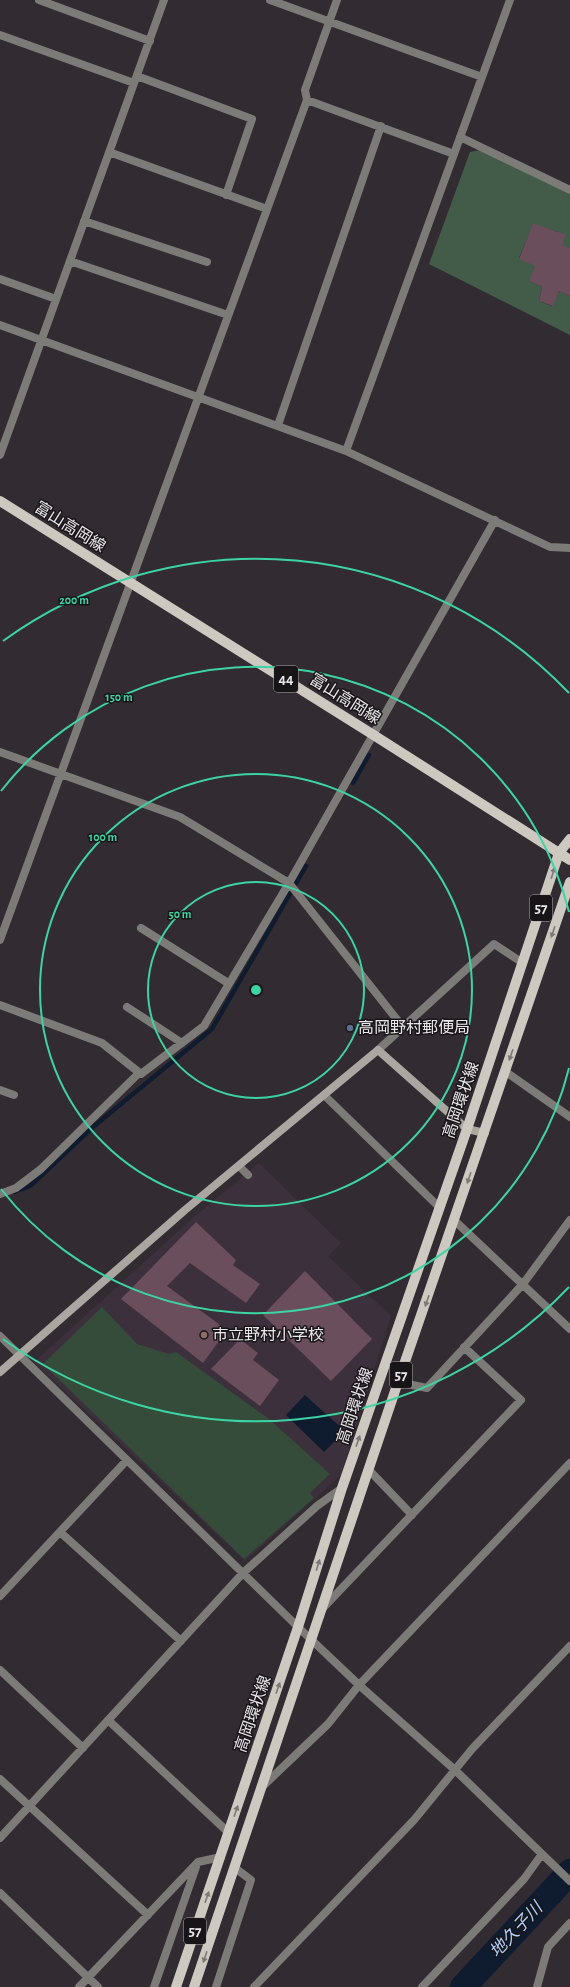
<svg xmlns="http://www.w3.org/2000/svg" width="570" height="1987" font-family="'Alegreya Sans','Noto Sans JP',sans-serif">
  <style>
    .built { fill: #3c303d }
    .green { fill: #354c3b }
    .forest { fill: #435c4a }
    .water { fill: #0f1b2e }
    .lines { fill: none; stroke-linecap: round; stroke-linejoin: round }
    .stream { stroke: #0f1b2e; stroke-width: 4.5 }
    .river { stroke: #0f1b2e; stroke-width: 26 }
    .building { fill: #6a4e5b }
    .lane { stroke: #7d7b77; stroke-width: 8 }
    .street { stroke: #7d7b77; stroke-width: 8 }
    .secondary { stroke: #aba7a0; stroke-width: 8 }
    .primary { stroke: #cec9c0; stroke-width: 10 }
    .oneway { fill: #7c7874 }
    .ring { fill: none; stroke: #3dd4a3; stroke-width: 2 }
    .service-dot { fill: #5c6f8a; stroke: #181518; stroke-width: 1.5 }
    .education-dot { fill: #8d6e63; stroke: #181518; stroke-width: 1.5 }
    .labels { text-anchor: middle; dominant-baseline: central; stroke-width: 3; stroke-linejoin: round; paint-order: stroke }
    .shield { fill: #181518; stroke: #aca8ac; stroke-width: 1 }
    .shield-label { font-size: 15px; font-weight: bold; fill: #ebe7ec }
    .street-label { font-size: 16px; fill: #ebe7ec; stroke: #181518 }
    .poi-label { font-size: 16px; fill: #ebe7ec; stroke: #181518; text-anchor: start }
    .water-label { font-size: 17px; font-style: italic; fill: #b4d1ff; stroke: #181518 }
    .centre { fill: #3dd4a3; stroke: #181518; stroke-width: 2 }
    .ring-label { font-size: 12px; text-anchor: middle; font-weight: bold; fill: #3dd4a3; stroke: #181518; stroke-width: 3; stroke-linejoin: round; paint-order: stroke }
  </style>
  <rect width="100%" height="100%" fill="#322b32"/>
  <path class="built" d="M259,1163L341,1243L328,1256L391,1316L341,1475L245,1561L34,1362L194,1217Z"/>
  <path class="green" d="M102,1307L137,1344L169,1354L176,1352L269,1419L330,1474L310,1493L314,1498L244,1559L43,1364Z"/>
  <path class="forest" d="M480,150L570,194V248L562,259L558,232L533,224L519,258L539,267L529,281L542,287L539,301L552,306L559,291L570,296V335L429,264L470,152Z"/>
  <path class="water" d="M305,1395L345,1431L324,1452L286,1415Z"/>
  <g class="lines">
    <path class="stream" d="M353,783L369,755
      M14,1192L30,1186L93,1127L212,1029L306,866"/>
    <path class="river" d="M463,1987L570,1872"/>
  </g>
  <path class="building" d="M533,223L566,235L562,245L570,248V296L559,291L553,306L539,301L542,287L529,281L535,266L519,259Z
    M196,1222L236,1260L233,1265L260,1284L246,1303L190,1263L167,1286L227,1330L203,1363L121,1299Z
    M305,1271L372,1339L331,1381L263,1315Z
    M240,1339L258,1353L253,1360L279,1380L260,1406L211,1369Z"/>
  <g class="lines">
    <path class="lane" d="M239,1166L248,1175
      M0,1194L16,1188L41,1169L139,1073"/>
    <path class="street" d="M39,0L150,41
      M270,0L482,77
      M0,35L134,83
      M137,76L252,119L226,195
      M307,100L305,90L337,0
      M460,137L570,190
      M109,152L267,209
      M84,221L207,262
      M70,261L228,315
      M0,279L56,299
      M0,325L346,451L550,547L570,548
      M278,425L381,126
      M346,451L510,0
      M0,455L164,0
      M0,752L180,817L289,883L402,1026
      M141,928L228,983
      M0,940L307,100L454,154
      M0,1005L102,1043L141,1074L204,1026L289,883L495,520
      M127,1007L182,1043
      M378,1050L494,944L523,963
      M506,1072L570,1117
      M0,1090L14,1095
      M324,1095L440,1208
      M455,1221L570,1329
      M0,1336L298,1627L359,1685L455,1770L570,1881
      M398,1382L427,1388L523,1284L570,1220
      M369,1470L412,1515
      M60,1532L181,1641
      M0,1596L127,1460
      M323,1608L521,1400L464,1347
      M0,1670L83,1748
      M108,1720L229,1833
      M0,1779L148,1915
      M263,1786L328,1724L359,1685L570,1463
      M0,1838L243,1573L317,1506L342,1488
      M0,1893L98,1987
      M79,1987L198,1862L221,1857
      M154,1987L196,1867
      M216,1987L251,1880L235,1868
      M254,1987L414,1820L472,1749L570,1646
      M422,1987L524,1879L542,1854
      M537,1987L548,1947L570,1923"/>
    <path class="secondary" d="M0,1372L185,1210L378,1050L467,1129L485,1133"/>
    <path class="primary" d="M0,501L372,734L570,860
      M176,1987L298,1627L342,1488L467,1129L559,853L570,839
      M194,1987L398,1382L570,882"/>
  </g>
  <defs><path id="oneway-solid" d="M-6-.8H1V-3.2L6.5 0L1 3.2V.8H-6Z"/></defs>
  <g class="oneway">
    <use href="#oneway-solid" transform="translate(553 873) rotate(-72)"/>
    <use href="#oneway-solid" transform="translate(553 932) rotate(109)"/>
    <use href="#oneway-solid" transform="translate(511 1055) rotate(109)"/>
    <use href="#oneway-solid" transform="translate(469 1178) rotate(109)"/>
    <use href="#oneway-solid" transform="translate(427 1301) rotate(109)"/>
    <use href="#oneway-solid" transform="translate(358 1441) rotate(-71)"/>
    <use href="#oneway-solid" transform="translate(318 1565) rotate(-73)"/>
    <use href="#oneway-solid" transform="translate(278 1688) rotate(-71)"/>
    <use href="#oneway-solid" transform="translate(236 1811) rotate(-71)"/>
    <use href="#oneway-solid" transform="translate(207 1897) rotate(-71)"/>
    <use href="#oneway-solid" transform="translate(205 1957) rotate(109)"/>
  </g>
  <g class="ring">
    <circle cx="256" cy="990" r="108"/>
    <circle cx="256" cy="990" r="216"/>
    <path d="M569 1068A323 323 0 0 1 1 1189M1 791A323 323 0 0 1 569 912"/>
    <path d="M569 1287A431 431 0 0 1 3 1339M3 641A431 431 0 0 1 569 693"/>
  </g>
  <circle class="service-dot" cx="350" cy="1028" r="4"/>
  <circle class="education-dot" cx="204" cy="1335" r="4"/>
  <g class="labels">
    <g class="shield">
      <rect x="274" y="666" width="24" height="26" rx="3"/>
      <rect x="530" y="895" width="22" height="26" rx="3"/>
      <rect x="390" y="1362" width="22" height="26" rx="3"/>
      <rect x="184" y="1918" width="22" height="26" rx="3"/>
    </g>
    <g class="shield-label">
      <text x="286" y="679">44</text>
      <text x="541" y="908">57</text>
      <text x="401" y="1375">57</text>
      <text x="195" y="1931">57</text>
    </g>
    <g class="street-label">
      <text transform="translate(70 527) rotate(32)">富山高岡線</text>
      <text transform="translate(345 699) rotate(32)">富山高岡線</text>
      <text transform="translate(461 1100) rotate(-71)">高岡環状線</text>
      <text transform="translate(355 1406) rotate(-71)">高岡環状線</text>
      <text transform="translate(253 1714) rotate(-71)">高岡環状線</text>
    </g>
    <g class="poi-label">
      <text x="358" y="1028">高岡野村郵便局</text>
      <text x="212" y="1335">市立野村小学校</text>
    </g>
    <g class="water-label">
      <text transform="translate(516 1930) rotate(-47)">地久子川</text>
    </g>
  </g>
  <circle cx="256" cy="990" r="6" class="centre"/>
  <g class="ring-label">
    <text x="74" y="604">200 m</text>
    <text x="119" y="701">150 m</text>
    <text x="103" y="841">100 m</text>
    <text x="180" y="918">50 m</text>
  </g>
</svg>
